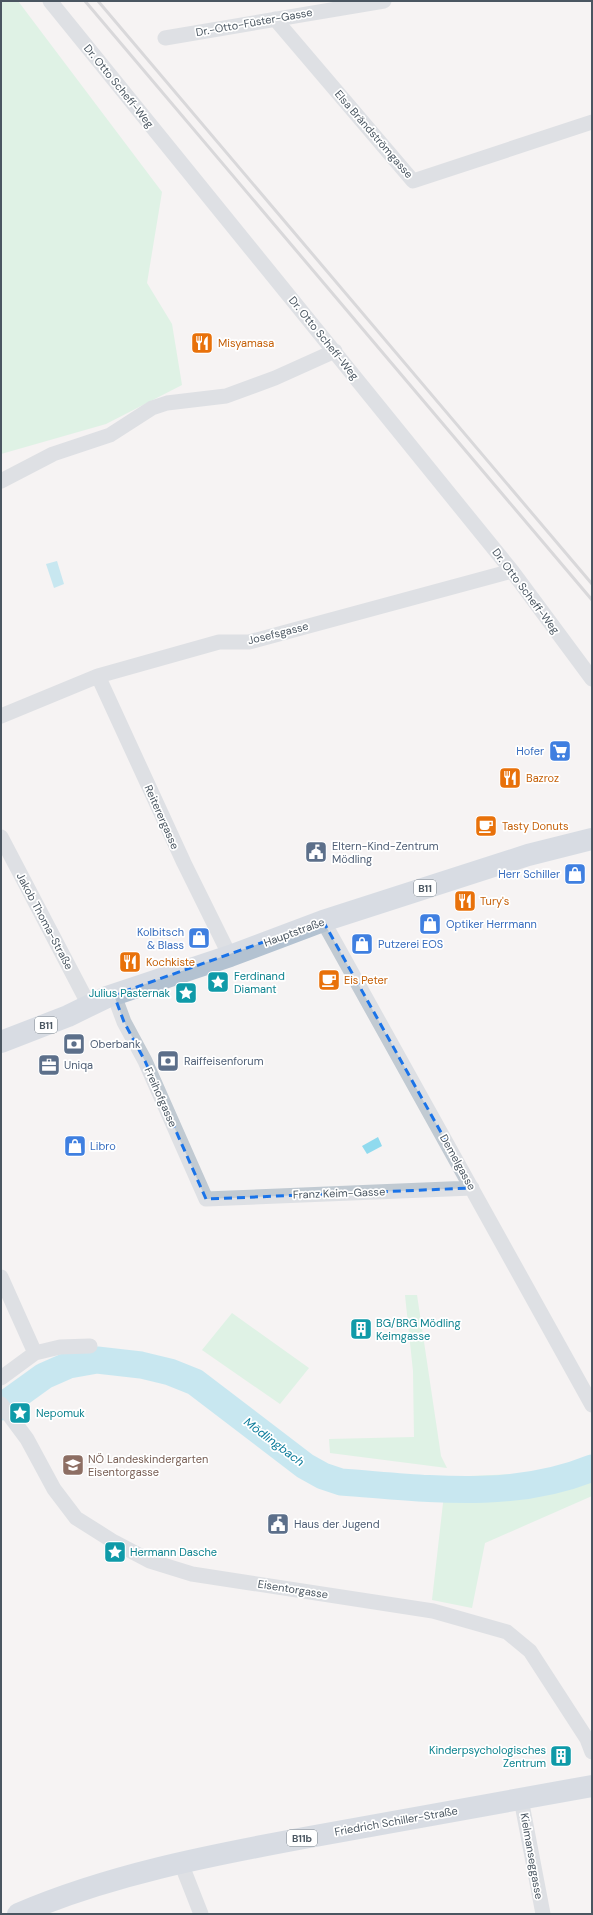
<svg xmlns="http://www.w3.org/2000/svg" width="593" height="1915" font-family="'DM Sans',sans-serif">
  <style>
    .green { fill: #c3f1d5 }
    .water { fill: #90daee }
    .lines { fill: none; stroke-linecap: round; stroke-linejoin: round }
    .river { stroke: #90daee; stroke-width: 27 }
    .minor { stroke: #c1cad2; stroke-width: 15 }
    .primary { stroke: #b3c2d1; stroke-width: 22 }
    .rail { stroke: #b5b8bd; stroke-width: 3 }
    .marked { fill: none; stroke: #1a73e8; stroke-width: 3; stroke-dasharray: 8 5; stroke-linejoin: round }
    .labels { text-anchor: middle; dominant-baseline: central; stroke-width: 3.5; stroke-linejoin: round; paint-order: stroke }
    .shield { fill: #fff; stroke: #808990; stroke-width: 1 }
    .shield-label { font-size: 10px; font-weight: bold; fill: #4a5661 }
    .street-label { font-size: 11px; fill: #4a5661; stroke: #fff }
    .food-label { font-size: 11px; fill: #c56008; stroke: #fff; text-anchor: start }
    .shop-label { font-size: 11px; fill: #366cbe; stroke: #fff; text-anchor: end }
    .service-label { font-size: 11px; fill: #4e5e75; stroke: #fff; text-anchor: start }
    .culture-label { font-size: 11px; fill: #0d838f; stroke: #fff; text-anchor: start }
    .education-label { font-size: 11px; fill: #785e54; stroke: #fff; text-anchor: start }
    .water-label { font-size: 12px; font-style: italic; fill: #0c7c9b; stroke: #fff }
  </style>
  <rect width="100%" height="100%" fill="#f5f3f3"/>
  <path class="green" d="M1,1H18L162,192L147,283L172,324L182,385L106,424L1,454Z
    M405,1295H417L441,1456L447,1468L330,1453L329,1439L414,1437L413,1371Z
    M232,1313L309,1368L280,1404L202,1350Z
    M592,1457V1496L485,1543L472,1608L432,1600L446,1477L518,1474L558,1467Z"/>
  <path class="water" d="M57,561L64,584L54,588L46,564Z
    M378,1137L382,1146L367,1154L362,1146Z"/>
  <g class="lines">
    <path class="river" d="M1,1407L44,1376L69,1365L97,1360L141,1365L170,1372L195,1382L305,1466L323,1476L341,1482C425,1488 511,1501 592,1468"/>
    <path class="minor" d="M50,1L512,571L592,679
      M275,19L413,181L592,122
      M165,38L384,1
      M1,481L53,454L110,435L152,408L167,403L226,396L275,378L335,351
      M98,676L184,863L230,956
      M1,716L98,676L219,642H249L512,571
      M1,837L89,1005
      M323,921L592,1405
      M114,995L124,1022L145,1061L206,1199L472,1188
      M1,1277L35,1353
      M1,1378L35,1353L60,1347L90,1346
      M1,1404L27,1439L54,1489L76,1518L114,1542L150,1561L192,1574L433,1611L507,1632L530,1651L587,1739L592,1752
      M521,1799L543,1914
      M181,1863L201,1914"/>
    <path class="primary" d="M1,1042L68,1016L107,997L230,956L323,921L528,855L592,839
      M18,1914C109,1875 207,1856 304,1838C400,1820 496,1803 592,1786"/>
    <path class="rail" d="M85,1L592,600
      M98,1L592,584"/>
  </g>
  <path d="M0 0H593V1915H0ZM323,921L472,1188L206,1199L145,1061L124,1022L114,995Z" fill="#f5f3f3" fill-opacity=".55" fill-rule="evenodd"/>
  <path class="marked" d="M323,921L472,1188L206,1199L145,1061L124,1022L114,995Z"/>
  <defs>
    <g id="restaurant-square" transform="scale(1.15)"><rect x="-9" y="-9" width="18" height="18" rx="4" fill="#e8710a" stroke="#fff"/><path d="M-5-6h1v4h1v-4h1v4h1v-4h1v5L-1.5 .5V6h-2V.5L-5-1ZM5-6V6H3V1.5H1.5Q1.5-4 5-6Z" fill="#fff"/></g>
    <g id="supermarket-square" transform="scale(1.15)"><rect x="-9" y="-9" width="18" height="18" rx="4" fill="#3f7fe0" stroke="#fff"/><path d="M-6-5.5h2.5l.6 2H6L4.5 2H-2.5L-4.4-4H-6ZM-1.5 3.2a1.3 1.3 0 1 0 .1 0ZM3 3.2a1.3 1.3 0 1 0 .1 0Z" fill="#fff"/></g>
    <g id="cafe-square" transform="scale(1.15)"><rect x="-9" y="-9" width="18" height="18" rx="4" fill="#e8710a" stroke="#fff"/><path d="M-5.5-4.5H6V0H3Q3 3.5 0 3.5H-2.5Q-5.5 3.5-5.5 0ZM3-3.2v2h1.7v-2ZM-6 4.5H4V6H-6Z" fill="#fff"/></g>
    <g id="civic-square" transform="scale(1.15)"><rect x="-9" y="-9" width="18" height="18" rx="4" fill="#5c6f8a" stroke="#fff"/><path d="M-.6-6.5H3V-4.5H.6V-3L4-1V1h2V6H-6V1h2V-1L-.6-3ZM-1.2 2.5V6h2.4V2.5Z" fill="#fff"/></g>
    <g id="shop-square" transform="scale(1.15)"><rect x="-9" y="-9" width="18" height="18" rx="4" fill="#3f7fe0" stroke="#fff"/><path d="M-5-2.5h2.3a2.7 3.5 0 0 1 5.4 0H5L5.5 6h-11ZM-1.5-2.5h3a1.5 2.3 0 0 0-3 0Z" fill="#fff"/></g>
    <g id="sight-square" transform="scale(1.15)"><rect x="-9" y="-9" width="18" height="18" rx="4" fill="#0f9aa8" stroke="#fff"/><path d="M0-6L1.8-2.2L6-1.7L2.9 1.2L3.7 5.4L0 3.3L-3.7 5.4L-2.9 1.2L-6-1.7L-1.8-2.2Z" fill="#fff"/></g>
    <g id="bank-square" transform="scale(1.15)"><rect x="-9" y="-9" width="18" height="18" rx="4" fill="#5c6f8a" stroke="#fff"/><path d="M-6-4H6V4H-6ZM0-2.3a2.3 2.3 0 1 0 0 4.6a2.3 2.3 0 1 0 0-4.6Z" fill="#fff"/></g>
    <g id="office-square" transform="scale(1.15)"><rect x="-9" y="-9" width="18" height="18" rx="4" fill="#5c6f8a" stroke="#fff"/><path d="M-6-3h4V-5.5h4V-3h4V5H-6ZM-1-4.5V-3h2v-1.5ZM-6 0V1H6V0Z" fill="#fff"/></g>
    <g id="building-square" transform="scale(1.15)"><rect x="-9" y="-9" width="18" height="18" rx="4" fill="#0f9aa8" stroke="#fff"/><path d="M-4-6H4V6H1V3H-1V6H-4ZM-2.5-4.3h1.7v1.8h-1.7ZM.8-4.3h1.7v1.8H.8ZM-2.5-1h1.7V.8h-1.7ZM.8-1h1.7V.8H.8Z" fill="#fff"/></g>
    <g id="school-square" transform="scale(1.15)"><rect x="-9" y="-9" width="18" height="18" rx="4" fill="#8d6e63" stroke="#fff"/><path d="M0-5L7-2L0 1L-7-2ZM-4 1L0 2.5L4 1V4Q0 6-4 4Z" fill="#fff"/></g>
  </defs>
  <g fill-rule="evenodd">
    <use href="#restaurant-square" x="202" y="343"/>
    <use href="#supermarket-square" x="560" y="751"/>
    <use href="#restaurant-square" x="510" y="778"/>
    <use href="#cafe-square" x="486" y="826"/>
    <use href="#civic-square" x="316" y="852"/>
    <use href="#shop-square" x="575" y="874"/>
    <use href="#restaurant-square" x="465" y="901"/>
    <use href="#shop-square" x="430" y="924"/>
    <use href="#shop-square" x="199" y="938"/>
    <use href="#shop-square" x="362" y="944"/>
    <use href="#restaurant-square" x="130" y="962"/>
    <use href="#cafe-square" x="329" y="980"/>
    <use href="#sight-square" x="218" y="982"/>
    <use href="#sight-square" x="186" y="993"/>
    <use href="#bank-square" x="74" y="1044"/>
    <use href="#bank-square" x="168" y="1061"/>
    <use href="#office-square" x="49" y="1065"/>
    <use href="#shop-square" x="75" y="1146"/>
    <use href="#building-square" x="361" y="1329"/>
    <use href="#sight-square" x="20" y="1413"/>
    <use href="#school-square" x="73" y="1465"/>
    <use href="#civic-square" x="278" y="1524"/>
    <use href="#sight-square" x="115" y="1552"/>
    <use href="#building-square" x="561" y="1756"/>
  </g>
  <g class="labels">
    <g class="shield">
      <rect x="414" y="880" width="22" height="16" rx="3"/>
      <rect x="35" y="1017" width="22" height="16" rx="3"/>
      <rect x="287" y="1830" width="30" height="16" rx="3"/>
    </g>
    <g class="shield-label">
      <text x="425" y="888">B11</text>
      <text x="46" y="1025">B11</text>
      <text x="302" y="1838">B11b</text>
    </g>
    <g class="street-label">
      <text transform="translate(254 22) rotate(-10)">Dr.-Otto-Füster-Gasse</text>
      <text transform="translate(119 86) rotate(51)">Dr. Otto Scheff-Weg</text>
      <text transform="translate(374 134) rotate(49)">Elsa Brändströmgasse</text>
      <text transform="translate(324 338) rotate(51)">Dr. Otto Scheff-Weg</text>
      <text transform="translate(526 591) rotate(53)">Dr. Otto Scheff-Weg</text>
      <text transform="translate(278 633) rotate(-14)">Josefsgasse</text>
      <text transform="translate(162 817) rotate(66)">Reiterergasse</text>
      <text transform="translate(45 921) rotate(62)">Jakob Thoma-Straße</text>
      <text transform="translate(294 932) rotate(-20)">Hauptstraße</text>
      <text transform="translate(161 1097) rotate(66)">Freihofgasse</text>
      <text transform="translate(458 1162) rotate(61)">Demelgasse</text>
      <text transform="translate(339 1193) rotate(-2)">Franz Keim-Gasse</text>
      <text transform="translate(293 1589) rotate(9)">Eisentorgasse</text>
      <text transform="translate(396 1821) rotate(-10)">Friedrich Schiller-Straße</text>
      <text transform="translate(532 1856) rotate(80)">Kielmanseggasse</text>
    </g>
    <g class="food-label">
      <text x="218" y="343">Misyamasa</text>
      <text x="526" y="778">Bazroz</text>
      <text x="502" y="826">Tasty Donuts</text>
      <text x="480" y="901">Tury's</text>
      <text x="146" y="962">Kochkiste</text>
      <text x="344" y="980">Eis Peter</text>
    </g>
    <g class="shop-label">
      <text x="544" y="751">Hofer</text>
      <text x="560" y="874">Herr Schiller</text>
      <text x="446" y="924" text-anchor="start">Optiker Herrmann</text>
      <text x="184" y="932">Kolbitsch<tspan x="184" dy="13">&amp; Blass</tspan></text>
      <text x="378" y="944" text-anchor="start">Putzerei EOS</text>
      <text x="90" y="1146" text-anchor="start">Libro</text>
    </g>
    <g class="service-label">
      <text x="332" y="846">Eltern-Kind-Zentrum<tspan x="332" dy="13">Mödling</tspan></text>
      <text x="90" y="1044">Oberbank</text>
      <text x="184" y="1061">Raiffeisenforum</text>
      <text x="64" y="1065">Uniqa</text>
      <text x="294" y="1524">Haus der Jugend</text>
    </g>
    <g class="culture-label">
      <text x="234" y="976">Ferdinand<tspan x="234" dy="13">Diamant</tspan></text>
      <text x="170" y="993" text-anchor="end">Julius Pasternak</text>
      <text x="376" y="1323">BG/BRG Mödling<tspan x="376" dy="13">Keimgasse</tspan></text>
      <text x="36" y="1413">Nepomuk</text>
      <text x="130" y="1552">Hermann Dasche</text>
      <text x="546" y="1750" text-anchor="end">Kinderpsychologisches<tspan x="546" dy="13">Zentrum</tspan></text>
    </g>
    <g class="education-label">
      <text x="88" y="1459">NÖ Landeskindergarten<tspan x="88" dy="13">Eisentorgasse</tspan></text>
    </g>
    <g class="water-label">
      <text transform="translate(274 1442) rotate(37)">Mödlingbach</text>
    </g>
  </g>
  <rect width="593" height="1915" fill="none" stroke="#4a5661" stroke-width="4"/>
</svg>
